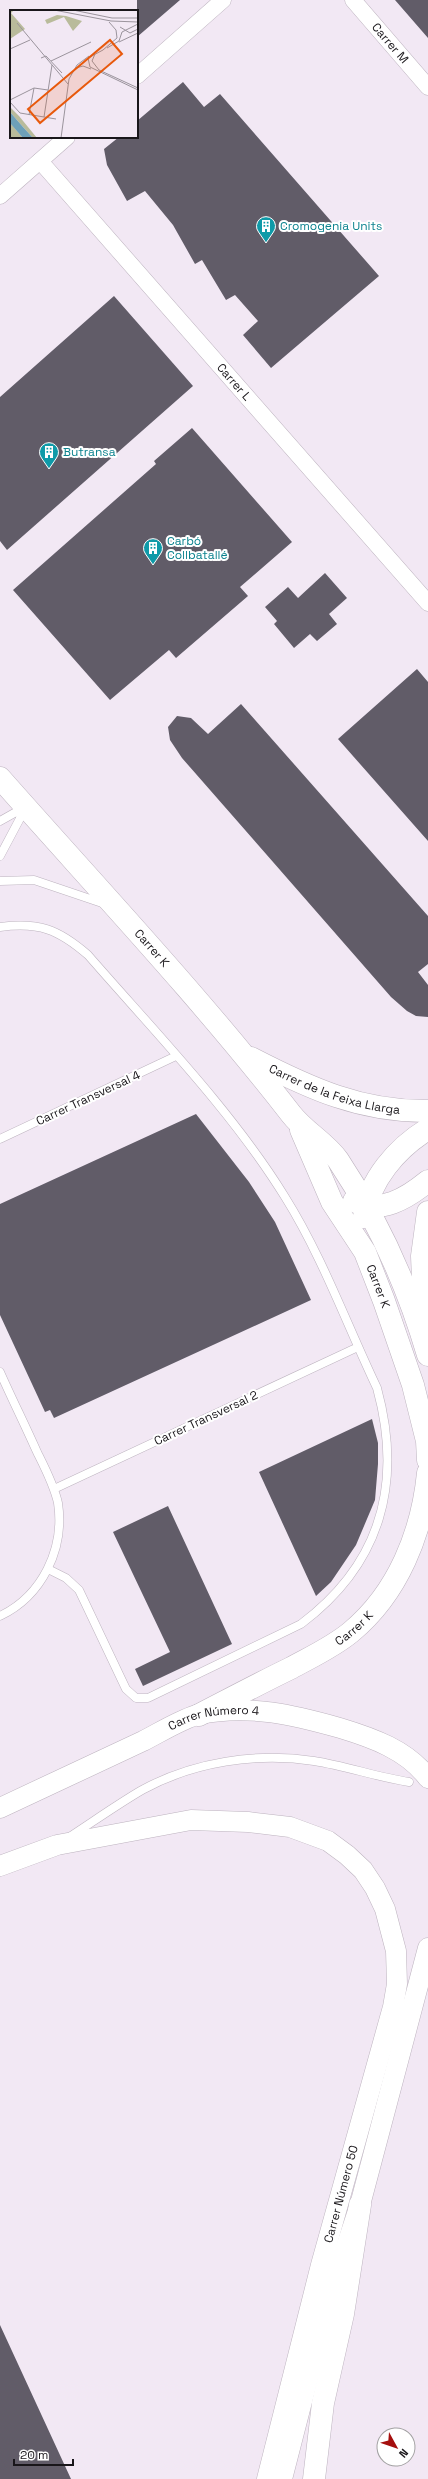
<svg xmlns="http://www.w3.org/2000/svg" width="428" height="2479" font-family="'Space Grotesk',sans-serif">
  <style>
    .building { fill: #615c68 }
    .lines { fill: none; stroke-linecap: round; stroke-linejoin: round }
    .service-casing { stroke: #bdb3bf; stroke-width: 9 }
    .minor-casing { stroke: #bdb3bf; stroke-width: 17 }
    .tertiary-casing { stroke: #bdb3bf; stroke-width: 21 }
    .secondary-casing { stroke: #bdb3bf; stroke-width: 23 }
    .trunk-casing { stroke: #bdb3bf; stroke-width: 23 }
    .service { stroke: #fff; stroke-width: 8 }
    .minor { stroke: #fff; stroke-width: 16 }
    .tertiary { stroke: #fff; stroke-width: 20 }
    .secondary { stroke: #fff; stroke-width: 22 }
    .trunk { stroke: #fff; stroke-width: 22 }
    .labels { text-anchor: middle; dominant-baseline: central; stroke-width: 4; stroke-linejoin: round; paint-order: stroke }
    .street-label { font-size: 12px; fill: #19161a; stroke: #fff }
    .culture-label { font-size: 12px; fill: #0d838f; stroke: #fff; text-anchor: start }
    .inset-road { fill: none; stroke: #9b949d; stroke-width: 1 }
    .view { fill: #e8590c; fill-opacity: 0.15; stroke: #e8590c; stroke-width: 2 }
    .inset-edge { fill: none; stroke: #19161a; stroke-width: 2 }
  </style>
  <rect width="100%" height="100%" fill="#f2e8f4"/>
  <path class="building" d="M137,0H180L137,37Z
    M395,0H428V38Z
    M183,82L204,107L220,94L379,276L271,368L243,335L258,321L235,295L226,300L202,260L195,264L173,225L145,191L127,201L107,165L104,149L119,137H137V121Z
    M114,296L193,386L7,550L0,541V397Z
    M192,428L292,542L240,587L248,596L176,658L169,650L110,700L13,590L156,464L154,461Z
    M325,573L347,598L329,614L337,624L317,641L310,634L294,648L274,624L277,621L265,607L288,587L298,598Z
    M417,669L428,682V841L338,739Z
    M241,704L428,916V964L418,972L428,985V1017L416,1016L407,1011L391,997L182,758L170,740L168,727L177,716L191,718L208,734Z
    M196,1114L249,1182L275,1222L311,1300L54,1418L50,1410L45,1412L0,1315V1204Z
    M372,1419L378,1443V1464L375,1500L356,1545L331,1582L316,1596L259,1472Z
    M168,1506L232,1644L143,1686L135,1669L170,1652L113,1532Z
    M0,2325L71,2479H0Z"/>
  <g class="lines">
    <g class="service-casing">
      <path id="service" d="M0,821L25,807
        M0,856L25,809
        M0,881L34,880L105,904
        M0,927C39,922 58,929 88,955C154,1031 232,1111 285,1197C322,1256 347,1325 377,1388C403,1483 381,1564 301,1624L148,1698H136L126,1689L79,1590L66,1578L48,1569
        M0,1139L176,1056
        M0,1372C12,1399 25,1425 37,1452C45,1468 54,1485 58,1503C65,1549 42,1596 0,1616
        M54,1489L358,1347
        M71,1836C94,1821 118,1804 142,1790C193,1762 257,1752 314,1761C346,1766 377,1777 409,1782"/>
    </g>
    <g class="minor-casing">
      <g id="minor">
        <path id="s1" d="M353,0L428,87"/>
        <path d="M137,76L223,0"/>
        <path id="s2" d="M40,161L428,603"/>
        <path d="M0,196L67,137"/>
      </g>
    </g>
    <g class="tertiary-casing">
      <g id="tertiary">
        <path id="s3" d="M0,1808C48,1786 95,1763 143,1741C159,1733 183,1718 200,1714C249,1704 294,1715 340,1728C373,1738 407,1750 428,1778"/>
        <path d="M0,1866L57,1845L191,1820L248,1822L290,1827L328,1841L347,1855L363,1870L375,1888L385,1909L396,1951L397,1984L393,2007L321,2265L267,2479"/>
        <path d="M282,2479L326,2308L360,2205L428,1948"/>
      </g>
    </g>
    <g class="secondary-casing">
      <g id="secondary">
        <path id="s4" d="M0,778C98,889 200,997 291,1114C304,1131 326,1143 338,1160C378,1220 408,1287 428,1355"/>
        <path id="s5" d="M251,1058C309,1088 361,1112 428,1111"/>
        <path id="s6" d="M301,1130L332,1202L365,1252L384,1301L413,1385L427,1441L428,1460"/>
        <path d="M354,1201C381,1214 406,1199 428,1181"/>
        <path d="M364,1217C369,1180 397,1148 428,1129"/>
        <path d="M425,1327L422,1256L428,1212"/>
        <path id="s7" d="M199,1715C230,1699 260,1683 291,1668C311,1657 333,1647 351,1632C398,1593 422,1533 428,1473"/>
      </g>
    </g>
    <g class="trunk-casing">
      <path id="trunk" d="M314,2479L323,2403L343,2314L360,2205"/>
    </g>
    <use href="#service" class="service"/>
    <use href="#minor" class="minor"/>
    <use href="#tertiary" class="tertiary"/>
    <use href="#secondary" class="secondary"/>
    <use href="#trunk" class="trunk"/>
  </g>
  <defs>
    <g id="building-pin" transform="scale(1)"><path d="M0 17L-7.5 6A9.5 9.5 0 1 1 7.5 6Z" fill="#0f9aa8" stroke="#fff"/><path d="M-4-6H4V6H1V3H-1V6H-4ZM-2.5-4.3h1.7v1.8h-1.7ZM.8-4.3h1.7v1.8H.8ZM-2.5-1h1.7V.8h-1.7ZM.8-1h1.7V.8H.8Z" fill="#fff"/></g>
  </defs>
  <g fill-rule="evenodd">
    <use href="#building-pin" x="266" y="226"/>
    <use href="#building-pin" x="49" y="452"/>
    <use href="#building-pin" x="153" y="548"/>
  </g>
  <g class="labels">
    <g class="street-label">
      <text stroke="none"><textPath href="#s1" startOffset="57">Carrer M</textPath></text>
      <text stroke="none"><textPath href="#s2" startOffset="294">Carrer L</textPath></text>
      <text stroke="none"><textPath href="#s4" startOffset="228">Carrer K</textPath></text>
      <text stroke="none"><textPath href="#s5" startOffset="90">Carrer de la Feixa Llarga</textPath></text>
      <text transform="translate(88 1098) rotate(-25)">Carrer Transversal 4</text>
      <text stroke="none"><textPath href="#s6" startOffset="175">Carrer K</textPath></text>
      <text transform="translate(206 1418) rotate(-25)">Carrer Transversal 2</text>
      <text stroke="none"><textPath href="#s7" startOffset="178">Carrer K</textPath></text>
      <text stroke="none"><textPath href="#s3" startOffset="234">Carrer Número 4</textPath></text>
      <text transform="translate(341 2194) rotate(-75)">Carrer Número 50</text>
    </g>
    <g class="culture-label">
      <text x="280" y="226">Cromogenia Units</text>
      <text x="63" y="452">Butransa</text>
      <text x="167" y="541">Carbó<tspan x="167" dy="14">Collbatallé</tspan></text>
    </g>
  </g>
  <g transform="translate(10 10)">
    <rect width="128" height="128" fill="#f2e8f4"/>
    <path d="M0,0H4L1,3L15,19L0,29ZM47,5L56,6L72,11L63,21L54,7L37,14L35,10ZM0,97L9,106L27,128H23L13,117L0,102ZM0,113L2,115L13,128H0Z" fill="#b9bb9b"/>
    <path d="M0,102L13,117L23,128H13L0,113Z" fill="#6ea0b8"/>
    <path class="inset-road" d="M44,0L101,11L128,12M63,0L102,8H128M7,13L58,74M110,17L120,23L128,19M109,32L128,23M97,38L109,31L112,22L128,14M0,39L20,30M93,40L78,48L80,57L128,80M93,40L107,28L106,20L99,12M85,44L82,51L89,60L128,78M31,48L36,46L52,63M41,51L81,32M66,58L73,56L81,59M0,90L24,78L38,80M0,92L10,103L46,109M19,105L24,78M34,107L42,55M51,128L59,69L67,55L79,46"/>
    <path class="view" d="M100,30L112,44L30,113L18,99Z"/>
    <rect width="128" height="128" class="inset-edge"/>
  </g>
  <g transform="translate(396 2447) rotate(130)"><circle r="19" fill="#ffffff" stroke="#a3a2a3"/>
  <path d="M0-3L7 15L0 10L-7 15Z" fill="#a50f0e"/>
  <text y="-6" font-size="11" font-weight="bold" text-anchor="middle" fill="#19161a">N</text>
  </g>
  <path d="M14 2459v6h59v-6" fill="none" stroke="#19161a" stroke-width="2"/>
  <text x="20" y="2459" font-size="12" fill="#19161a" stroke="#ffffff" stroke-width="3" paint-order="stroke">20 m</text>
</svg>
